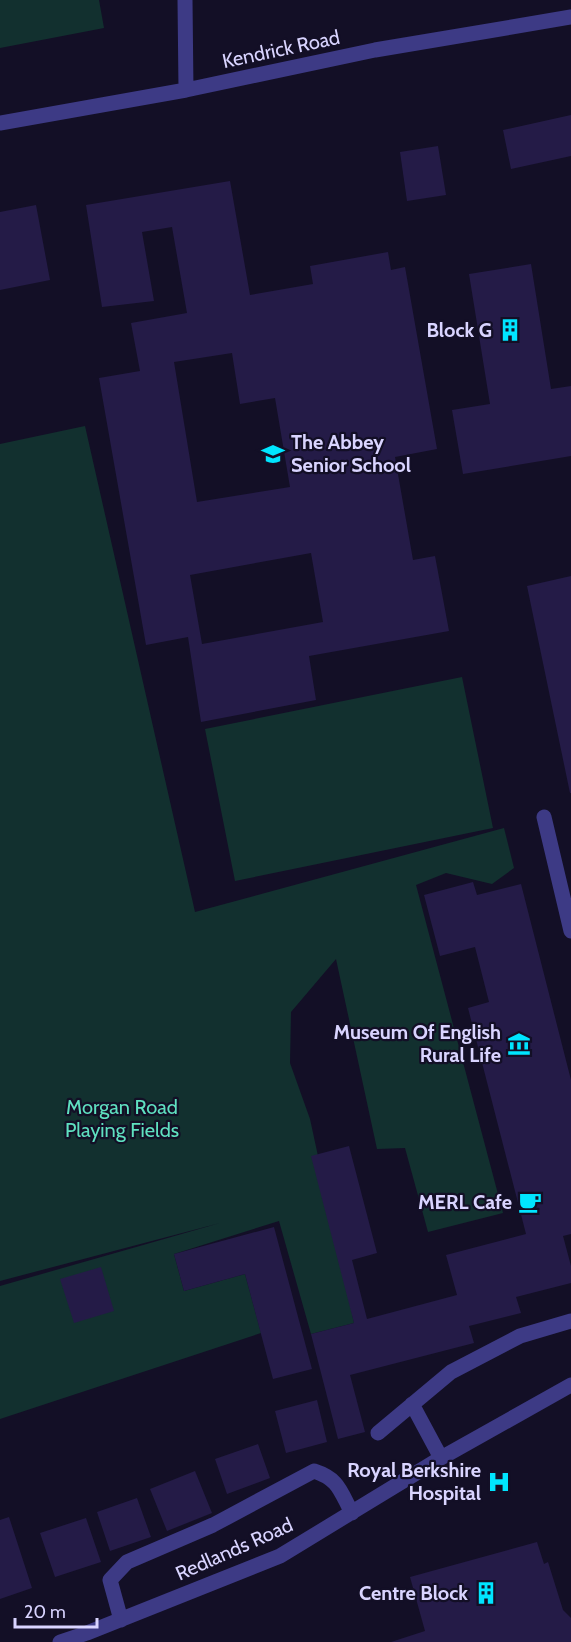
<svg xmlns="http://www.w3.org/2000/svg" width="571" height="1642" font-family="Cabin,sans-serif">
  <style>
    .green { fill: #12302f }
    .building { fill: #241b47; fill-rule: evenodd }
    .lines { fill: none; stroke-linecap: round; stroke-linejoin: round }
    .minor { stroke: #3d3a85; stroke-width: 15 }
    .labels { text-anchor: middle; dominant-baseline: central; stroke-width: 4.5; stroke-linejoin: round; paint-order: stroke }
    .street-label { font-size: 20px; fill: #d9d4ff; stroke: #130f26 }
    .poi-label { font-size: 20px; font-weight: bold; fill: #d9d4ff; stroke: #130f26; text-anchor: end }
    .park-label { font-size: 20px; fill: #5fe0c0; stroke: #130f26 }
  </style>
  <rect width="100%" height="100%" fill="#130f26"/>
  <path class="green" d="M0,0H99L104,28L0,48Z
    M85,426L195,912L504,828L514,868L492,884L446,873L416,885L503,1213L428,1232L405,1148L377,1149L336,959L291,1012L290,1063L310,1119L354,1323L311,1334L279,1221L174,1254L184,1291L245,1274L261,1333L0,1419V1286L220,1223L0,1281V444Z
    M462,677L493,828L235,881L205,729Z"/>
  <path class="building" d="M571,115V156L511,169L503,130Z
    M438,146L446,195L407,201L400,152Z
    M230,181L250,295L313,284L310,266L388,252L391,270L405,267L437,449L395,457L413,560L435,556L449,631L309,656L316,700L201,722L188,637L146,645L99,378L140,371L131,323L187,313L172,227L142,232L154,301L102,307L86,205ZM232,353L240,404L275,398L290,487L197,502L174,362ZM311,553L323,622L202,644L190,575Z
    M36,205L50,280L0,290V212Z
    M531,264L551,389L571,386V456L463,474L452,410L490,404L469,274Z
    M571,576V793H570L527,586Z
    M473,882L477,895L521,884L571,1080V1234L563,1236L571,1266V1283L516,1297L521,1313L469,1326L474,1343L350,1375L365,1432L338,1439L311,1334L354,1323L311,1156L349,1146L377,1253L352,1260L367,1319L457,1295L446,1255L526,1234L468,1008L489,1002L475,947L440,956L424,895Z
    M274,1227L312,1369L273,1379L245,1274L184,1291L174,1254Z
    M101,1267L114,1311L74,1323L60,1279Z
    M317,1400L327,1442L286,1453L275,1411Z
    M258,1444L270,1478L227,1494L215,1459Z
    M195,1471L212,1513L167,1531L150,1489Z
    M137,1498L151,1537L110,1551L97,1512Z
    M9,1517L32,1588L0,1599V1520Z
    M86,1518L101,1562L55,1577L40,1533Z
    M537,1542L544,1564L548,1562L563,1610L571,1618V1642H391L425,1631L410,1577Z"/>
  <g class="lines">
    <path class="minor" d="M185,0L186,90
      M0,123L186,90L375,50L571,17
      M544,817L571,931
      M412,1404L441,1458
      M378,1433L451,1372L520,1336L571,1321
      M121,1620L110,1580L127,1562L213,1525L314,1471C339,1479 340,1491 352,1513
      M60,1642L87,1633L280,1556L441,1458L571,1385"/>
  </g>
  <defs>
    <g id="building-bare" transform="scale(1.8)"><path d="M-4-6H4V6H1V3H-1V6H-4ZM-2.5-4.3h1.7v1.8h-1.7ZM.8-4.3h1.7v1.8H.8ZM-2.5-1h1.7V.8h-1.7ZM.8-1h1.7V.8H.8Z" fill="#00e5ff" stroke="#130f26" stroke-width="2.5" paint-order="stroke"/></g>
    <g id="school-bare" transform="scale(1.8)"><path d="M0-5L7-2L0 1L-7-2ZM-4 1L0 2.5L4 1V4Q0 6-4 4Z" fill="#00e5ff" stroke="#130f26" stroke-width="2.5" paint-order="stroke"/></g>
    <g id="museum-bare" transform="scale(1.8)"><path d="M0-6L6-3V-2H-6V-3ZM-5-1h2V3h-2ZM-1-1h2V3h-2ZM3-1h2V3H3ZM-6 4H6V6H-6Z" fill="#00e5ff" stroke="#130f26" stroke-width="2.5" paint-order="stroke"/></g>
    <g id="cafe-bare" transform="scale(1.8)"><path d="M-5.5-4.5H6V0H3Q3 3.5 0 3.5H-2.5Q-5.5 3.5-5.5 0ZM3-3.2v2h1.7v-2ZM-6 4.5H4V6H-6Z" fill="#00e5ff" stroke="#130f26" stroke-width="2.5" paint-order="stroke"/></g>
    <g id="hospital-bare" transform="scale(1.8)"><path d="M-5-5h3v3.5h4V-5h3V5h-3V1.5h-4V5h-3Z" fill="#00e5ff" stroke="#130f26" stroke-width="2.5" paint-order="stroke"/></g>
  </defs>
  <g fill-rule="evenodd">
    <use href="#building-bare" x="510" y="330"/>
    <use href="#school-bare" x="273" y="454"/>
    <use href="#museum-bare" x="519" y="1044"/>
    <use href="#cafe-bare" x="530" y="1202"/>
    <use href="#hospital-bare" x="499" y="1482"/>
    <use href="#building-bare" x="486" y="1593"/>
  </g>
  <g class="labels">
    <g class="street-label">
      <text transform="translate(281 49) rotate(-12)">Kendrick Road</text>
      <text transform="translate(234 1549) rotate(-24)">Redlands Road</text>
    </g>
    <g class="poi-label">
      <text x="492" y="330">Block G</text>
      <text x="291" y="442" text-anchor="start">The Abbey<tspan x="291" dy="23">Senior School</tspan></text>
      <text x="501" y="1032">Museum Of English<tspan x="501" dy="23">Rural Life</tspan></text>
      <text x="512" y="1202">MERL Cafe</text>
      <text x="481" y="1470">Royal Berkshire<tspan x="481" dy="23">Hospital</tspan></text>
      <text x="468" y="1593">Centre Block</text>
    </g>
    <g class="park-label">
      <text x="122" y="1107">Morgan Road<tspan x="122" dy="23">Playing Fields</tspan></text>
    </g>
  </g>
  <path d="M15 1618v9h82v-9" fill="none" stroke="#d9d4ff" stroke-width="3"/>
  <text x="24" y="1618" font-size="18" fill="#d9d4ff" stroke="#130f26" stroke-width="4.5" paint-order="stroke">20 m</text>
</svg>
